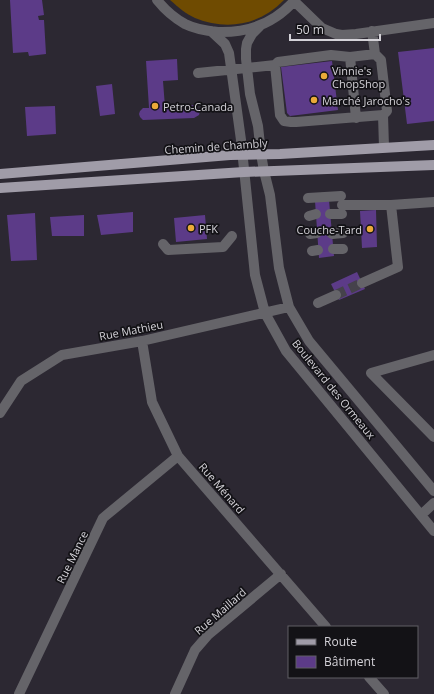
<svg xmlns="http://www.w3.org/2000/svg" width="434" height="694" font-family="'Open Sans',sans-serif">
  <style>
    .green { fill: #6f4b01 }
    .building { fill: #5c3b88 }
    .lines { fill: none; stroke-linecap: round; stroke-linejoin: round }
    .minor-tunnel { stroke: #45424b; stroke-width: 10; stroke-dasharray: 10 5; stroke-linecap: butt }
    .minor { stroke: #656469; stroke-width: 10 }
    .major { stroke: #a09ca8; stroke-width: 10 }
    .poi-dot { fill: #ebaa39; stroke: #131216; stroke-width: 1.5 }
    .labels { text-anchor: middle; dominant-baseline: central; stroke-width: 3.5; stroke-linejoin: round; paint-order: stroke }
    .poi-label { font-size: 11px; fill: #d4d2d8; stroke: #131216; text-anchor: start }
    .street-label { font-size: 11px; fill: #d4d2d8; stroke: #131216 }
  </style>
  <rect width="100%" height="100%" fill="#2c2832"/>
  <path class="green" d="M170,0H284C260,25 227,31 195,18C186,14 178,7 170,0Z"/>
  <path class="building" d="M10,0H42L44,15L38,16L39,20H44L46,54L29,56L28,52L13,53Z
    M434,48V121L407,124L398,52Z
    M177,59L178,80L163,81L165,107L195,105L198,108L200,111L199,115L194,118L143,120L140,117L139,114L140,111L143,108H149L146,61Z
    M332,61L338,110L290,116L287,113L281,67Z
    M112,84L115,114L100,116L96,86Z
    M55,106L56,134L27,136L25,107Z
    M329,200L334,256L319,258L315,201Z
    M376,210L377,247L362,248L360,211Z
    M133,212V232L101,235L97,215Z
    M35,213L37,260L11,261L7,215Z
    M84,215V236H52L50,217Z
    M205,215L207,239L176,242L174,218Z
    M357,272L365,289L339,300L331,284Z"/>
  <g class="lines">
    <path class="minor-tunnel" d="M336,295L362,283"/>
    <path class="minor" d="M157,0C165,10 174,18 185,24C195,29 207,31 218,32C248,33 275,23 295,0
      M294,1L322,28L336,34L342,35L356,34L434,23
      M260,26L252,34L247,43L246,49V59L250,94L258,126L261,154L264,171L270,195L279,268L289,307L309,341L434,491
      M211,31L225,44L229,53L241,140L255,275L265,313L286,351L434,531
      M372,31L375,54L381,60L387,111L383,115L384,147
      M350,57L356,118
      M275,65L280,115L284,121L291,122H296L383,115
      M198,73L275,65L278,62L331,55L350,57L375,54
      M308,198L341,196
      M342,205H391L434,202
      M330,214H342
      M309,216L316,214
      M310,234L317,233
      M332,234L343,233
      M163,244L168,250L223,247L232,236
      M333,249H343
      M312,251L318,250
      M362,283L398,267L391,205
      M318,303L336,295
      M142,341L152,402L178,456L326,627
      M434,355L371,373L434,437
      M0,413L21,381L62,355L142,341L289,307
      M421,515L434,503
      M369,677L384,694
      M19,694L103,518L178,456
      M175,694L195,650L208,635L281,574"/>
    <path class="major" d="M0,174L230,155L280,154L434,145
      M0,188L244,172L434,165"/>
  </g>
  <g class="poi-dot">
    <circle cx="324" cy="76" r="4"/>
    <circle cx="314" cy="100" r="4"/>
    <circle cx="155" cy="106" r="4"/>
    <circle cx="191" cy="228" r="4"/>
    <circle cx="370" cy="229" r="4"/>
  </g>
  <g class="labels">
    <g class="poi-label">
      <text x="332" y="70">Vinnie's<tspan x="332" dy="13">ChopShop</tspan></text>
      <text x="322" y="100">Marché Jarocho's</text>
      <text x="163" y="106">Petro-Canada</text>
      <text x="199" y="228">PFK</text>
      <text x="362" y="229" text-anchor="end">Couche-Tard</text>
    </g>
    <g class="street-label">
      <text transform="translate(216 146) rotate(-4)">Chemin de Chambly</text>
      <text transform="translate(131 330) rotate(-11)">Rue Mathieu</text>
      <text transform="translate(334 389) rotate(51)">Boulevard des Ormeaux</text>
      <text transform="translate(222 488) rotate(49)">Rue Ménard</text>
      <text transform="translate(72 557) rotate(-64)">Rue Mance</text>
      <text transform="translate(220 611) rotate(-41)">Rue Maillard</text>
    </g>
  </g>
  <rect x="288" y="626" width="130" height="52" fill="#131216" stroke="#605f64"/>
  <rect x="296" y="639" width="20" height="6" fill="#a09ca8" stroke="#605f64"/>
  <text x="324" y="646" font-size="12" fill="#d4d2d8">Route</text>
  <rect x="296" y="656" width="20" height="12" fill="#5c3b88" stroke="#605f64"/>
  <text x="324" y="666" font-size="12" fill="#d4d2d8">Bâtiment</text>
  <path d="M290 34v6h90v-6" fill="none" stroke="#d4d2d8" stroke-width="2"/>
  <text x="296" y="34" font-size="12" fill="#d4d2d8" stroke="#131216" stroke-width="3" paint-order="stroke">50 m</text>
</svg>
